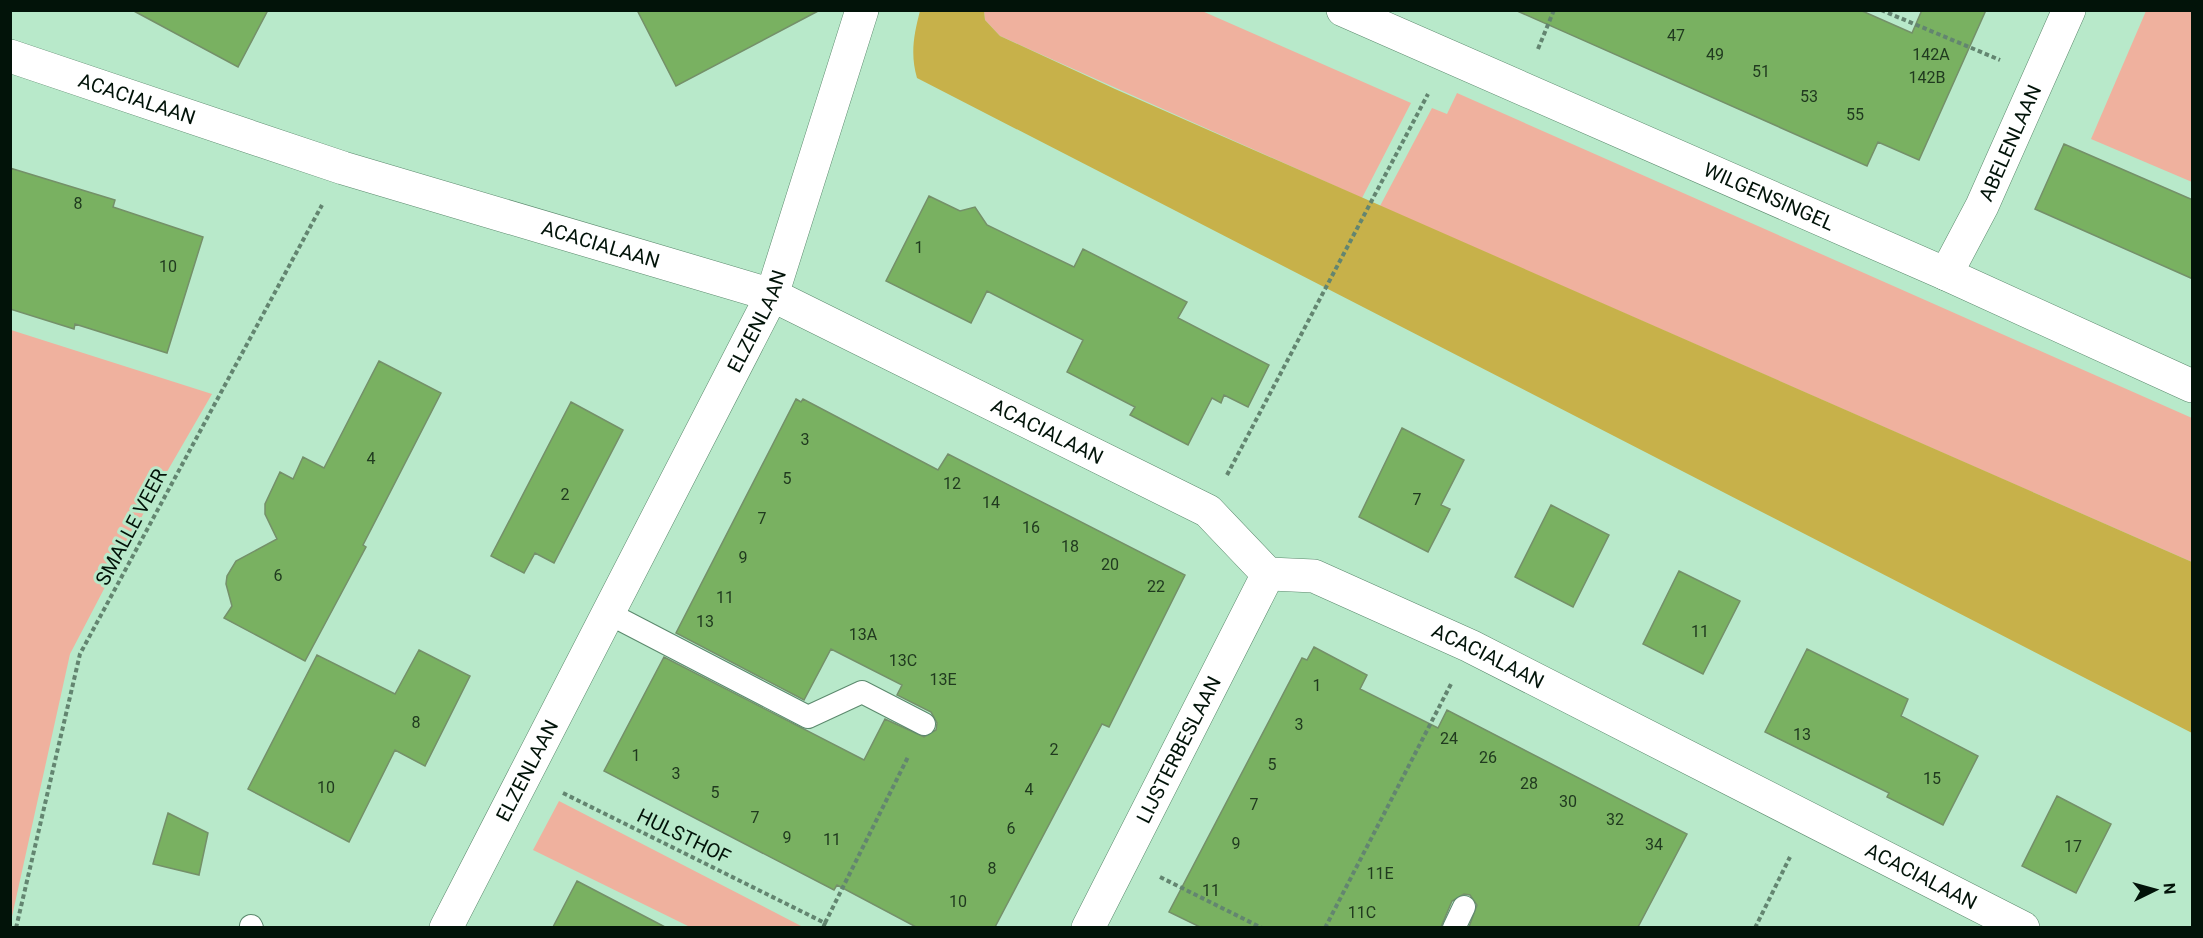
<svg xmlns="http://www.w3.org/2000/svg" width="2203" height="938" font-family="Roboto,sans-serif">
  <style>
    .green { fill: #efb19e }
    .water { fill: #c7b14a }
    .building { fill: #79b161; stroke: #749069; stroke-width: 1.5 }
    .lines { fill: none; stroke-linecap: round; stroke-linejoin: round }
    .service-casing { stroke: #5b896d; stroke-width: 24 }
    .minor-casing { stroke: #5b896d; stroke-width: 34 }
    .tertiary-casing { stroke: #5b896d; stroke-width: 34 }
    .path { stroke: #638570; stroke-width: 4; stroke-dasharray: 4.5 3; stroke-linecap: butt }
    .service { stroke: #fff; stroke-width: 22 }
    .minor { stroke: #fff; stroke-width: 33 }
    .tertiary { stroke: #fff; stroke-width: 33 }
    .labels { text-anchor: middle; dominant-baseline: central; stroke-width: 6; stroke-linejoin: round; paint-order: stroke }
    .number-label { font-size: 16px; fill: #203a1f }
    .street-label { font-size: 20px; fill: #021309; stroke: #b8e9ca }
  </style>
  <rect width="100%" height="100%" fill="#b8e9ca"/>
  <path class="green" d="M984,11H1202L1411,103L1362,198L1000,36L985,20Z
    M2146,11H2192V182L2091,139Z
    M1457,93L2192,418V562L1380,206L1432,108L1447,114Z
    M11,330L212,394L150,501L70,654L11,921Z
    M559,801L803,927H690L533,850Z"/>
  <path class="water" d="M920,11H984L985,20L1000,36L1115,89L2192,562V733L917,78C910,54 914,34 920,11Z"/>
  <path class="building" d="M132,10H268L238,67Z
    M637,10H820L676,86Z
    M1515,10H1860L1912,33L1922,10H1986L1919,160L1878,142L1867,166Z
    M2064,144L2193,200V279L2035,209Z
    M10,168L115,200L113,207L203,237L167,353L75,324L74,329L10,309Z
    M929,196L960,211L975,207L987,225L1074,267L1083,249L1187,302L1178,318L1269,365L1248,407L1224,395L1221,403L1212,398L1188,445L1130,415L1135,407L1067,372L1083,340L987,291L971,323L886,281Z
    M379,361L441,393L363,545L366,547L305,661L224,618L232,606L226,584L227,576L236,561L277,539L265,514V504L280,472L293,479L303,457L324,468Z
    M796,399L801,402L803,399L938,470L948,454L1185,575L1109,727L1102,724L995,927H916L837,885L834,890L604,771L664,657L864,760L885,719L924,737L936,730L937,723L931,712L897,695L902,685L831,649L804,700L676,633Z
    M571,402L623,430L554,563L535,553L524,573L491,556Z
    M1402,428L1464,460L1441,505L1450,509L1428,552L1359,517Z
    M1551,505L1609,535L1573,607L1515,577Z
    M1679,571L1740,601L1703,674L1643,644Z
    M1314,647L1367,675L1360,689L1438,728L1447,710L1687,834L1638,927H1469L1477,905L1470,895L1464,894L1452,901L1441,927H1200L1169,912L1302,658L1307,660Z
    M1807,649L1908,699L1901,716L1978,756L1943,825L1887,797L1889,793L1765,732Z
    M419,650L470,676L425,766L395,750L349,842L248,789L317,655L395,694Z
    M2057,796L2111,824L2076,893L2022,866Z
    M168,813L208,833L199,875L153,864Z
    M577,881L665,927H553Z"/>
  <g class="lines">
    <g class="service-casing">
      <path id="service" d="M608,613L808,717L862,692L924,724
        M251,926L252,928
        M1454,928L1464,907"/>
    </g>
    <g class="minor-casing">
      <g id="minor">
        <path id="s1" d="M10,56L343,168L772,295L1208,511L1268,574L1314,576L1470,646L2023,928"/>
        <path id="s2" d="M1946,274L1982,206L2069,10"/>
        <path id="s3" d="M446,928L772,295L862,10"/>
        <path id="s4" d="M1088,928L1268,574"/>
      </g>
    </g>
    <g class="tertiary-casing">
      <g id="tertiary">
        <path id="s5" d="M1343,10L1946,274L2192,386"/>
      </g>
    </g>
    <path class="path" d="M1881,10L2000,60
      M1538,49L1554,10
      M1227,475L1428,94
      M563,793L825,923L823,928
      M1160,877L1262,928
      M825,923L908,757
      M16,928L80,654L322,205
      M1325,928L1451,684
      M1755,928L1790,857"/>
    <use href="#service" class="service"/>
    <use href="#minor" class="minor"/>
    <use href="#tertiary" class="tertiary"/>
  </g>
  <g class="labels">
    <g class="number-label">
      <text x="1676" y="35">47</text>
      <text x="1715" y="54">49</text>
      <text x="1931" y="54">142A</text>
      <text x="1761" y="71">51</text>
      <text x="1927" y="77">142B</text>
      <text x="1809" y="96">53</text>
      <text x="1855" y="114">55</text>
      <text x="78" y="203">8</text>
      <text x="919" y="247">1</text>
      <text x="168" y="266">10</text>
      <text x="805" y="439">3</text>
      <text x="371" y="458">4</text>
      <text x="787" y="478">5</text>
      <text x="952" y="483">12</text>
      <text x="565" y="494">2</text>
      <text x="1417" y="499">7</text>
      <text x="991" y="502">14</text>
      <text x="762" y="518">7</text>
      <text x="1031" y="527">16</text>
      <text x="1070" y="546">18</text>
      <text x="743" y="557">9</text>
      <text x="1110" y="564">20</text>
      <text x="278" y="575">6</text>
      <text x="1156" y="586">22</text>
      <text x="725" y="597">11</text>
      <text x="705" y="621">13</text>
      <text x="1700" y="631">11</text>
      <text x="863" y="634">13A</text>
      <text x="903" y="660">13C</text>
      <text x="943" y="679">13E</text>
      <text x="1317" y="685">1</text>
      <text x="416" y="722">8</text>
      <text x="1299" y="724">3</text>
      <text x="1802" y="734">13</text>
      <text x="1449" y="738">24</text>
      <text x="1054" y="749">2</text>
      <text x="636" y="755">1</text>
      <text x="1488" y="757">26</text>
      <text x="1272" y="764">5</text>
      <text x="676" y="773">3</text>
      <text x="1932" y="778">15</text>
      <text x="1529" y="783">28</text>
      <text x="326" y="787">10</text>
      <text x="1029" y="789">4</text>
      <text x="715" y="792">5</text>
      <text x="1568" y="801">30</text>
      <text x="1254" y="804">7</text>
      <text x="755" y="817">7</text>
      <text x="1615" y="819">32</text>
      <text x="1011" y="828">6</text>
      <text x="787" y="837">9</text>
      <text x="832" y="839">11</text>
      <text x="1236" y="843">9</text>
      <text x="1654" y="844">34</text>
      <text x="2073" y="846">17</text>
      <text x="992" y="868">8</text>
      <text x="1380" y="873">11E</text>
      <text x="1211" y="890">11</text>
      <text x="958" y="901">10</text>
      <text x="1362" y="912">11C</text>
    </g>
    <g class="street-label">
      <text stroke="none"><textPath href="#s1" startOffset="134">ACACIALAAN</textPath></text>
      <text stroke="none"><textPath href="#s2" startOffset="146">ABELENLAAN</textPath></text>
      <text stroke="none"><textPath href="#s5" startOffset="465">WILGENSINGEL</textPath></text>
      <text stroke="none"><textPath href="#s1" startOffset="620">ACACIALAAN</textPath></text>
      <text stroke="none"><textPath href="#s3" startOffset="682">ELZENLAAN</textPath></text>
      <text stroke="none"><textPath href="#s1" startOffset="1106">ACACIALAAN</textPath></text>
      <text transform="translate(131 527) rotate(-62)">SMALLE VEER</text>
      <text stroke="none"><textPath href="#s1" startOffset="1610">ACACIALAAN</textPath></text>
      <text stroke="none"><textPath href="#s4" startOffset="200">LIJSTERBESLAAN</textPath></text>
      <text stroke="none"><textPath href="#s3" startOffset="177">ELZENLAAN</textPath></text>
      <text transform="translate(684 836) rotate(26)">HULSTHOF</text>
      <text stroke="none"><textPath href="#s1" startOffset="2096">ACACIALAAN</textPath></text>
    </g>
  </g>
  <rect width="2203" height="938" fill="none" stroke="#021309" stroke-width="24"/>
  <g transform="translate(2155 890) rotate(85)" stroke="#b8e9ca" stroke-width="4.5" paint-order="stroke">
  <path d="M0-4.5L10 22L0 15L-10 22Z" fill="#021309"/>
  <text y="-9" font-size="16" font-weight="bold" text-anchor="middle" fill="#021309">N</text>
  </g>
</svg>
